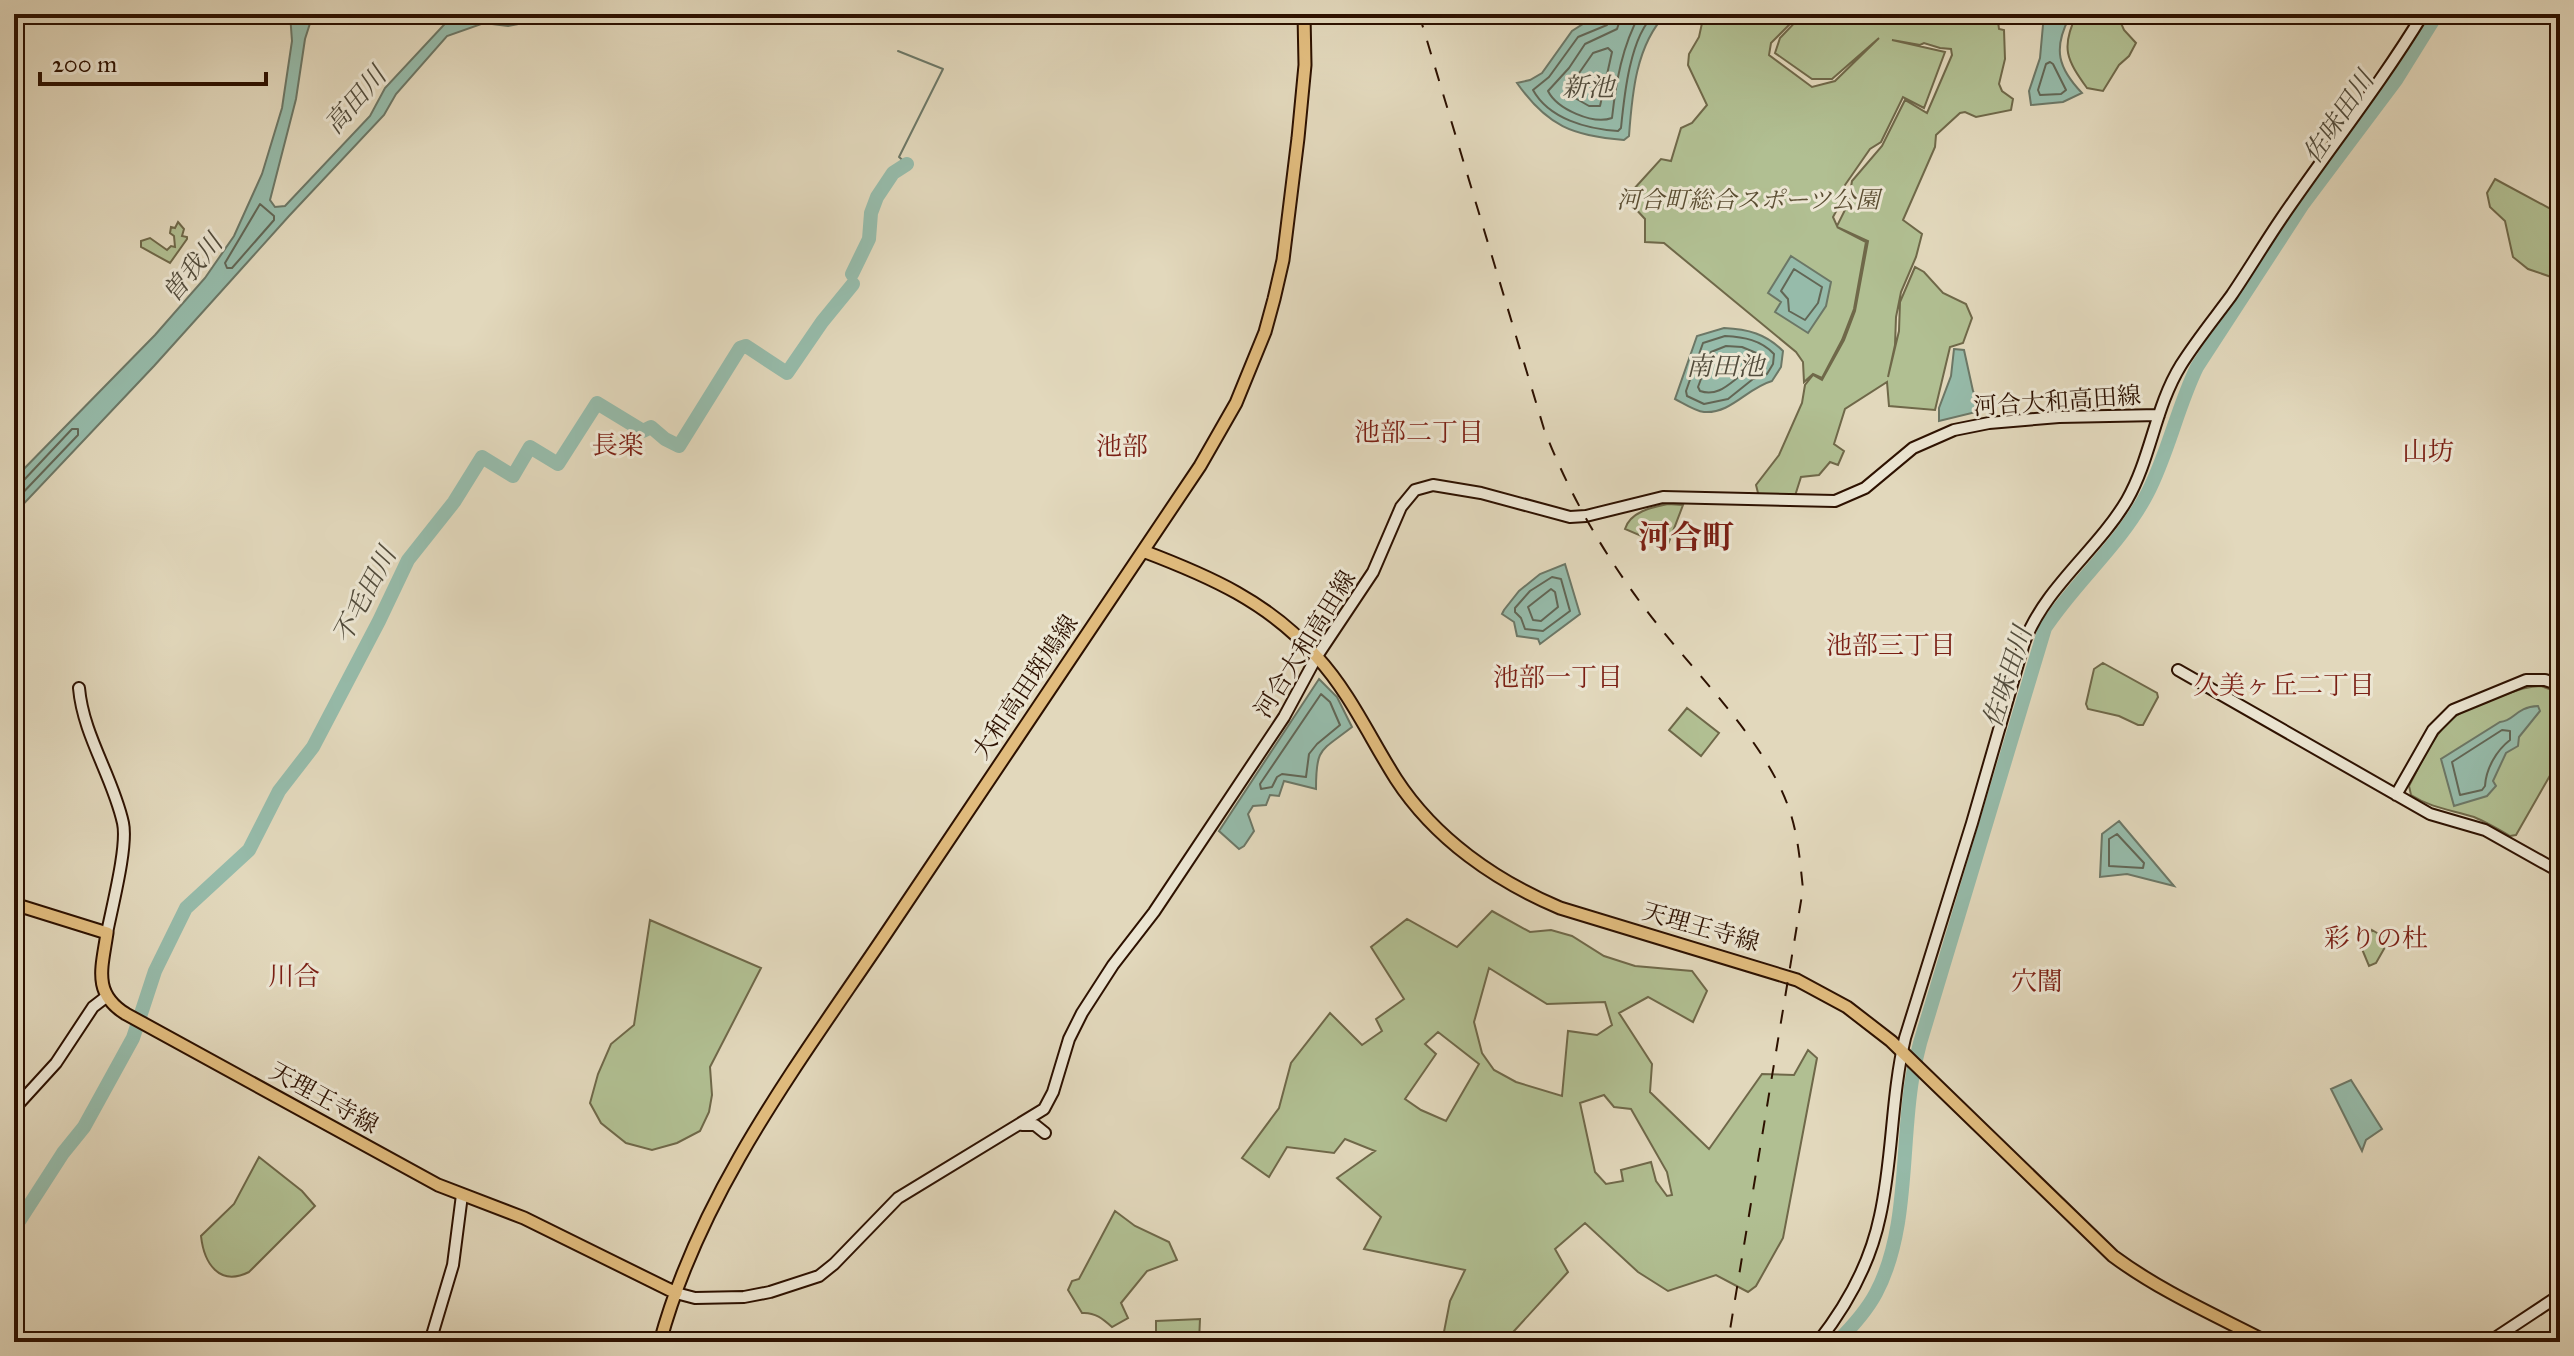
<svg xmlns="http://www.w3.org/2000/svg" width="2574" height="1356" font-family="'IM FELL Great Primer','Noto Serif JP',serif">
  <style>
    .green { fill: #b1bf92; stroke: #6f6849; stroke-width: 2; fill-rule: evenodd }
    .water { fill: #96bbaa; stroke: #6c7766; stroke-width: 2 }
    .lines { fill: none; stroke-linecap: round; stroke-linejoin: round }
    .shore { stroke: #626655; stroke-width: 2 }
    .stream { stroke: #6c7766; stroke-width: 2 }
    .river { stroke: #96bbaa; stroke-width: 14 }
    .secondary-casing { stroke: #2d1100; stroke-width: 14 }
    .primary-casing { stroke: #2d1100; stroke-width: 15 }
    .secondary { stroke: #ece6d3; stroke-width: 10 }
    .primary { stroke: #e1bc7e; stroke-width: 11 }
    .rail { stroke: #2d1100; stroke-width: 2; stroke-dasharray: 14 14; stroke-linecap: butt }
    .labels { text-anchor: middle; dominant-baseline: central; stroke-width: 6; stroke-linejoin: round; paint-order: stroke }
    .park-label { font-size: 24px; font-style: italic; fill: #5b4e33; stroke: #ece6d3 }
    .street-label { font-size: 24px; fill: #2d1100; stroke: #ece6d3 }
    .water-label { font-size: 26px; font-style: italic; fill: #524c3c; stroke: #ece6d3 }
    .neighbourhood-label { font-size: 26px; fill: #7a1f14; stroke: #ece6d3 }
    .district-label { font-size: 32px; font-weight: bold; fill: #7a1f14; stroke: #ece6d3 }
  </style>
  <rect width="100%" height="100%" fill="#e2d8bc"/>
  <filter id="stains"><feTurbulence type="fractalNoise" baseFrequency=".0025" numOctaves="4"/><feColorMatrix values="0 0 0 0 .2 0 0 0 0 .09 0 0 0 0 .02 0 0 0 .5 -.17"/></filter>
  <radialGradient id="worn" r=".72"><stop offset=".6" stop-color="#630" stop-opacity="0"/><stop offset="1" stop-color="#630" stop-opacity=".3"/></radialGradient>
  <path class="green" d="M1704,14H1800L1771,43L1769,55L1812,87L1835,81L1879,38L1832,79H1812L1775,53L1780,38L1803,14H1997L1999,29L2004,30L2005,59L1999,84L2002,91L2013,99L2011,110L1976,117L1965,112L1960,113L1936,135L1935,147L1903,220L1922,234L1916,257L1901,292L1896,317L1895,345L1888,377L1899,331L1900,302L1915,267L1924,272L1943,293L1966,304L1972,318L1963,343L1950,347L1935,410L1889,406L1887,382L1845,409L1834,444L1844,451L1838,465L1830,462L1819,475L1801,477L1794,499L1765,498L1758,493L1756,485L1779,455L1802,403L1805,385L1813,375L1822,380L1844,340L1855,311L1868,241L1837,227L1866,242L1854,309L1842,340L1822,378L1813,374L1804,382L1803,362L1796,352L1664,243L1645,242V219L1633,206V190L1661,159L1671,161L1681,128L1692,123L1707,105L1688,65L1689,54L1699,37ZM1892,40L1920,45L1924,43L1940,48L1951,49L1952,55L1927,113L1905,100L1882,146L1852,181L1848,204L1837,226L1833,217L1844,197L1845,185L1870,149L1881,142L1903,97L1924,108L1945,52Z
    M2077,14H2117L2124,30L2136,43L2129,56L2119,65L2103,91L2087,88C2067,60 2060,48 2077,14Z
    M2495,179L2560,214V280L2528,269L2513,257L2505,221L2490,207L2487,193Z
    M178,222L184,229L182,236L187,237V239L170,263L141,247V241L150,238L167,250L171,246L175,247L174,236L170,233L171,227L175,228Z
    M1668,504L1683,505L1667,547L1625,529C1630,512 1652,507 1668,504Z
    M2103,663L2157,693L2158,697L2143,725H2138L2119,716L2088,709L2086,704L2094,669Z
    M2541,686L2560,693V758L2516,835L2510,836C2498,829 2486,822 2474,817C2452,810 2431,808 2411,795L2409,786C2421,764 2433,734 2453,718C2466,708 2484,703 2499,697C2513,692 2526,686 2541,686Z
    M1687,708L1719,733L1701,756L1669,730Z
    M1492,911L1530,932L1551,930L1572,936L1604,956L1635,966L1692,971L1707,991L1693,1022L1648,997L1619,1013L1652,1064L1650,1092L1709,1149L1762,1074L1794,1075L1808,1050L1817,1058L1783,1238L1756,1286L1748,1292L1716,1275L1668,1291L1638,1272L1585,1223L1555,1249L1568,1272L1504,1342H1442L1450,1301L1465,1270L1364,1249L1381,1217L1337,1178L1375,1151L1345,1139L1334,1153L1287,1147L1269,1177L1242,1158L1279,1108L1291,1063L1330,1013L1362,1045L1382,1031L1376,1019L1404,999L1371,947L1407,919L1457,947ZM1489,968L1547,1004L1605,1002L1612,1025L1597,1035L1568,1031L1562,1096L1516,1082L1494,1070L1482,1053L1474,1022ZM1438,1032L1479,1064L1446,1121L1421,1110L1405,1099L1436,1054L1425,1044ZM1604,1095L1614,1107L1631,1109L1667,1172L1672,1195L1667,1196L1656,1181L1651,1162L1621,1170L1623,1181L1606,1184L1595,1172L1580,1103Z
    M650,920L761,968L710,1067L712,1095L709,1112L700,1131L677,1143L652,1150L626,1143L601,1123L590,1103L598,1074L611,1044L634,1025Z
    M2372,930L2389,940L2376,963L2369,966L2362,949Z
    M259,1157L302,1191L315,1206L249,1272C219,1287 204,1263 201,1236L234,1204Z
    M1115,1211L1135,1226L1169,1242L1177,1260L1147,1271L1121,1303L1128,1318L1112,1327C1103,1319 1095,1312 1082,1313L1068,1290L1072,1281L1079,1279Z
    M1200,1319L1199,1342H1156V1321Z"/>
  <path class="water" d="M290,14H313L305,39L296,99L270,200L275,207L285,206L370,116L385,88L454,14H571L508,26L484,23L447,36L396,94L384,115L289,216L154,366L14,514V479L155,335L205,278L234,236L262,174L282,108L292,41Z
    M1616,14H1666C1636,45 1632,94 1629,136L1624,140C1573,136 1547,126 1517,83L1530,80L1542,73L1572,31L1583,24Z
    M2044,14H2067L2069,18C2053,49 2058,68 2082,93L2063,102L2031,105L2029,91L2040,58Z
    M1791,256L1831,282L1826,306L1808,333L1775,312L1781,302L1768,293Z
    M1724,328C1748,329 1766,334 1783,351L1781,367L1772,381C1747,388 1731,414 1704,412C1695,411 1683,403 1675,399L1697,336Z
    M1954,349L1964,350L1973,391L1976,396V412L1939,421V408L1951,376Z
    M1565,564L1580,614L1540,644L1538,639L1517,636L1514,622L1502,614L1504,610L1519,591L1540,574Z
    M1319,679L1337,697L1352,727C1320,752 1316,747 1316,789L1284,781L1279,796L1270,795L1266,805L1253,806L1248,814L1254,831L1244,846L1239,849L1219,831Z
    M2538,706L2540,711L2519,737L2518,746L2506,753L2493,781L2496,786L2487,796L2454,806L2441,759L2500,722C2515,721 2515,707 2538,706Z
    M2119,821L2174,886L2127,874L2100,877L2102,834Z
    M2351,1080L2382,1129L2366,1140L2362,1151L2331,1089Z"/>
  <g class="lines">
    <path class="shore" d="M1612,14L1611,20L1607,25L1578,37L1549,77L1533,90C1549,119 1587,129 1618,131L1621,128C1624,97 1630,35 1655,14
      M1622,14L1617,29L1585,44L1569,68L1548,91C1557,109 1593,125 1612,118C1616,82 1622,46 1640,14
      M1608,48L1612,52L1600,106H1589L1568,94V89L1593,53Z
      M2050,62L2053,64L2066,90L2061,94L2040,95L2038,90L2046,64Z
      M260,204L274,216V220L232,268H227L225,263Z
      M1794,269L1822,287L1818,303L1805,320L1789,311L1788,299L1781,291Z
      M1725,336C1744,337 1761,340 1774,354L1773,364L1767,374L1753,379L1728,399L1704,404L1687,396L1686,391L1703,343Z
      M1726,346L1742,347L1761,355L1764,361C1759,368 1754,367 1747,371C1732,380 1720,398 1700,391L1698,387L1711,352Z
      M14,483L23,481L72,429H78V435L14,502
      M1552,577L1561,579L1570,611L1543,631L1525,629L1521,618L1515,612V608L1530,591Z
      M1551,589L1555,592L1558,607L1541,621L1533,620L1528,607Z
      M1321,694L1330,702L1340,725L1317,744L1309,754L1306,777L1282,774L1277,777L1272,787L1261,789L1260,784Z
      M2502,730L2510,731V740C2497,750 2486,768 2485,786L2482,790L2460,795L2452,762Z
      M2117,834L2144,863L2143,868L2109,866V839Z"/>
    <path class="stream" d="M898,51L943,69L899,157L907,164"/>
    <path class="river" d="M852,274L869,239L871,213L877,197L893,173L907,164
      M14,1229L63,1153L84,1127L133,1038L155,971L186,908L249,850L279,791L313,747L379,621L408,560L454,502L482,457L513,476L530,447L558,464L597,403L643,431L651,427L665,439L679,446L740,348L746,346L787,373L822,322L853,284
      M1837,1342C1852,1327 1866,1312 1876,1293C1909,1231 1901,1147 1912,1080C1914,1067 1917,1055 1920,1043L2045,628C2076,581 2121,544 2147,494C2168,454 2177,408 2197,367L2303,204L2396,80L2437,14"/>
    <g class="secondary-casing">
      <path id="secondary" d="M2178,670L2430,814L2485,830L2560,872
        M79,688C83,735 113,777 123,823C128,846 112,907 107,933
        M2396,795L2433,730L2453,710L2526,680H2545L2560,685
        M14,1109L56,1063L93,1007L106,997
        M1022,1125H1035L1045,1133
        M676,1293L695,1298L744,1297L770,1292L819,1276L834,1264L898,1198L1044,1109L1053,1092L1069,1039L1082,1013L1113,965L1154,912L1284,717L1317,656L1373,572L1401,507L1415,490L1433,485L1481,493L1570,517L1586,516L1663,497L1835,501L1865,488L1913,448L1954,430L1989,423L2059,417L2159,415
        M430,1342L453,1265L462,1195
        M1818,1342C1848,1304 1870,1264 1880,1216C1893,1158 1891,1097 1905,1038L1972,823L2024,643C2045,587 2097,551 2127,500C2151,458 2155,407 2181,365C2196,341 2214,319 2231,296C2248,271 2264,244 2281,219C2328,150 2380,85 2423,14
        M2489,1342L2560,1295"/>
    </g>
    <g class="primary-casing">
      <path id="primary" d="M1143,551C1209,576 1269,602 1317,657C1350,693 1370,738 1396,779C1435,839 1496,881 1560,908L1797,980L1847,1007L1891,1041L2113,1256C2160,1291 2215,1315 2267,1342
        M14,904L107,933C102,968 92,993 126,1014L438,1185L524,1218L676,1293
        M660,1342C701,1190 801,1060 887,932C991,776 1096,621 1200,466L1236,403L1265,332L1274,299L1283,260L1298,138L1305,65L1304,14"/>
    </g>
    <use href="#secondary" class="secondary"/>
    <use href="#primary" class="primary"/>
    <path class="rail" d="M1419,14L1544,429C1571,499 1610,565 1657,624C1699,677 1765,742 1788,806C1798,833 1800,861 1803,889L1728,1342"/>
  </g>
  <g class="labels">
    <g class="park-label">
      <text x="1748" y="200">河合町総合スポーツ公園</text>
    </g>
    <g class="street-label">
      <text transform="translate(2057 401) rotate(-4)">河合大和高田線</text>
      <text transform="translate(1305 644) rotate(-58)">河合大和高田線</text>
      <text transform="translate(1025 687) rotate(-56)">大和高田斑鳩線</text>
      <text transform="translate(1701 927) rotate(16)">天理王寺線</text>
      <text transform="translate(324 1098) rotate(29)">天理王寺線</text>
    </g>
    <g class="water-label">
      <text x="1588" y="87">新池</text>
      <text transform="translate(355 100) rotate(-49)">高田川</text>
      <text transform="translate(2338 117) rotate(-56)">佐味田川</text>
      <text transform="translate(192 268) rotate(-51)">曽我川</text>
      <text x="1725" y="366">南田池</text>
      <text transform="translate(364 595) rotate(-62)">不毛田川</text>
      <text transform="translate(2007 677) rotate(-72)">佐味田川</text>
    </g>
    <g class="neighbourhood-label">
      <text x="1419" y="432">池部二丁目</text>
      <text x="618" y="445">長楽</text>
      <text x="1122" y="446">池部</text>
      <text x="2428" y="451">山坊</text>
      <text x="1891" y="645">池部三丁目</text>
      <text x="1558" y="677">池部一丁目</text>
      <text x="2284" y="685">久美ヶ丘二丁目</text>
      <text x="2376" y="938">彩りの杜</text>
      <text x="294" y="976">川合</text>
      <text x="2037" y="981">穴闇</text>
    </g>
    <g class="district-label">
      <text x="1686" y="537">河合町</text>
    </g>
  </g>
  <rect width="2574" height="1356" fill="none" stroke="#e2d8bc" stroke-width="48"/>
  <rect x="16" y="16" width="2542" height="1324" fill="none" stroke="#2d1100" stroke-width="4"/>
  <rect x="24" y="24" width="2526" height="1308" fill="none" stroke="#2d1100" stroke-width="2"/>
  <path d="M40 72v12h226v-12" fill="none" stroke="#2d1100" stroke-width="4"/>
  <text x="52" y="72" font-size="24" fill="#2d1100" stroke="#ece6d3" stroke-width="6" paint-order="stroke">200 m</text>
  <rect width="100%" height="100%" filter="url(#stains)"/>
  <rect width="100%" height="100%" fill="url(#worn)"/>
</svg>
